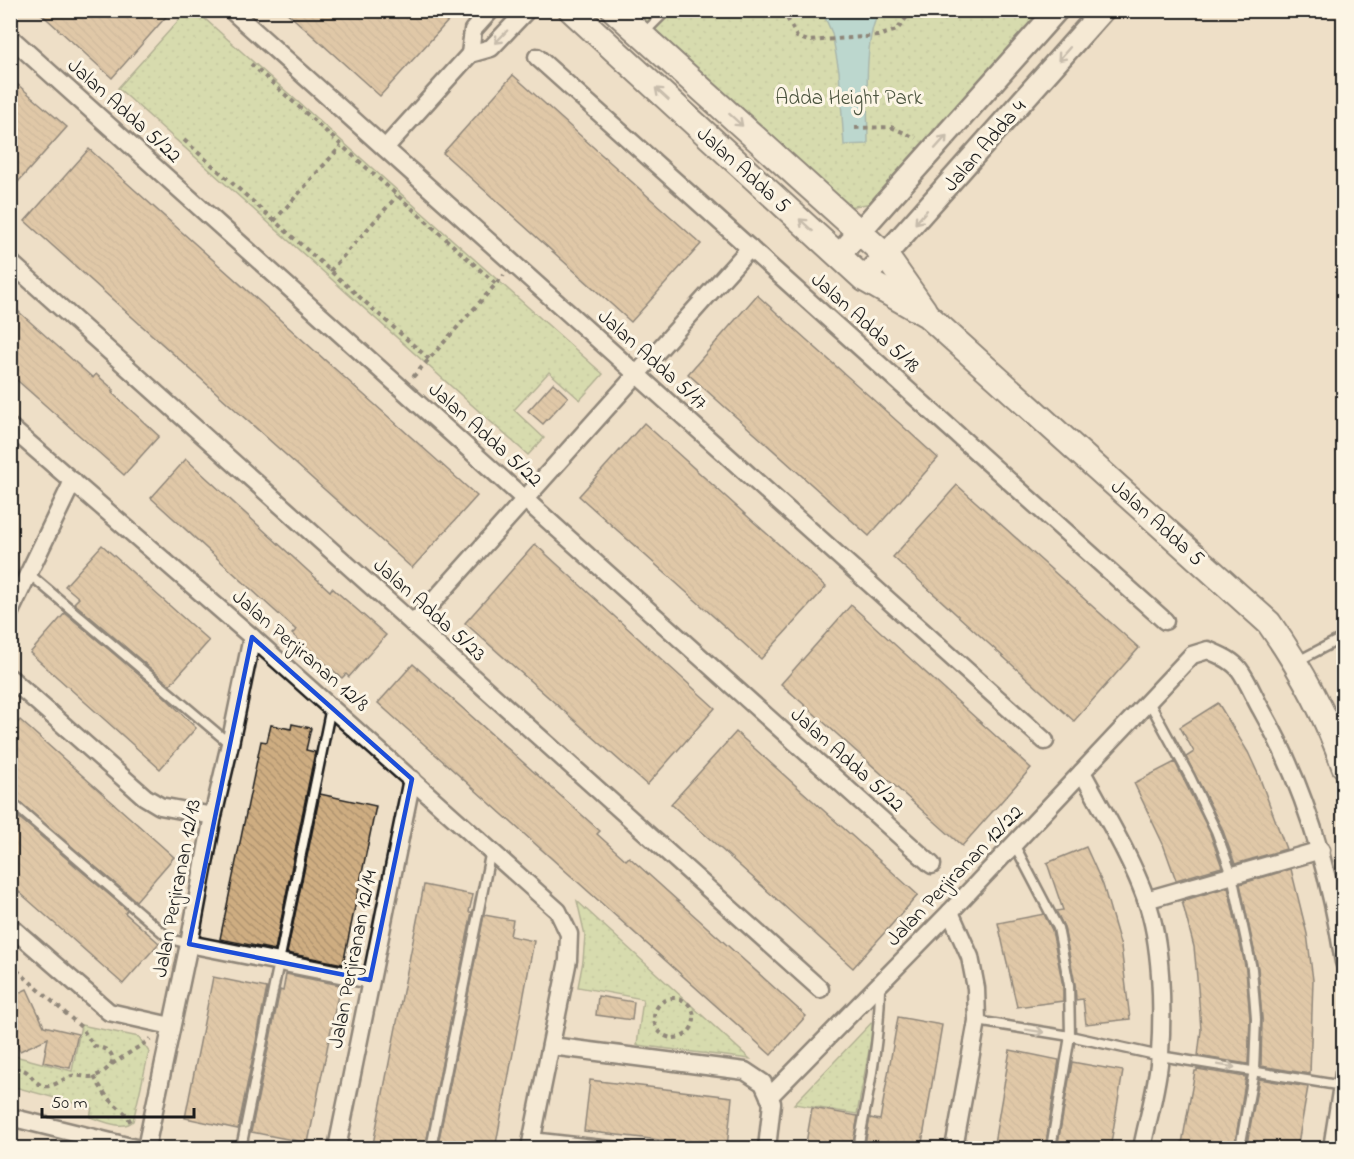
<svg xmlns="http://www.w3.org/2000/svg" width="1354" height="1159" font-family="'Indie Flower',sans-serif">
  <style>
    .grass { fill: url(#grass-dots); stroke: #6b7a56; stroke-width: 1.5 }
    .water { fill: #7eced8; stroke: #57878d; stroke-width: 1.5 }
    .building { fill: url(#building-back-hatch); stroke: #1c1c1c; stroke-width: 1.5 }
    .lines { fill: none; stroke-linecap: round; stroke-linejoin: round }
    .service-casing { stroke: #1c1c1c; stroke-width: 13 }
    .minor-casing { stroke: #1c1c1c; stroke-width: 21 }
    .tertiary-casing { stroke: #1c1c1c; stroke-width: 26 }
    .secondary-casing { stroke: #1c1c1c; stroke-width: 28 }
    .path { stroke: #1c1c1c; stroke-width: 4; stroke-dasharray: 4.5 4.5; stroke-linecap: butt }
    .service { stroke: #fcf5e5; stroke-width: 8 }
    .minor { stroke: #fcf5e5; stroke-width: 16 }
    .tertiary { stroke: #fcf5e5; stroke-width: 21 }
    .secondary { stroke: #fcf5e5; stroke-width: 24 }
    .oneway { stroke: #97938b }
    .marked { fill: none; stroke: #1d4ed8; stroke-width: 4.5; stroke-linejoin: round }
    .labels { text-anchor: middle; stroke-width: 6; stroke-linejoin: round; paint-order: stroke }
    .park-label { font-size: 21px; fill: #4b543f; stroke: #fcf5e5 }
    .street-label { font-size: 21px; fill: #1c1c1c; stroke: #fcf5e5 }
  </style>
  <defs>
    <pattern id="grass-dots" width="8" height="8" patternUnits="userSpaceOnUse" patternTransform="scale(1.5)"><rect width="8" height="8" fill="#bad890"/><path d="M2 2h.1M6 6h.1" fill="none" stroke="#9fb97c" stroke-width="1.8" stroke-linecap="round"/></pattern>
    <pattern id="building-back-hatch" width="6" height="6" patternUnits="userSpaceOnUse" patternTransform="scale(1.5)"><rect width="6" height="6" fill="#cead81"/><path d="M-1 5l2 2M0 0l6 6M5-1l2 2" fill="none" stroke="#b0946f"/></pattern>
  </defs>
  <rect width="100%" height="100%" fill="#eedfc7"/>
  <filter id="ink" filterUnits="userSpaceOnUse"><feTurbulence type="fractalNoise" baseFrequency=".0167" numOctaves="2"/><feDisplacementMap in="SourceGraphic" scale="12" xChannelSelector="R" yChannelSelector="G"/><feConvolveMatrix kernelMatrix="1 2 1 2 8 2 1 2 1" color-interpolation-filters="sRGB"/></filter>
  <g filter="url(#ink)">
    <g class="grass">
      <path d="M188,10L196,11L603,374L580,400L549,372L514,410L544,438L528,455L118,88Z"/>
      <path d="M627,11H1041L873,203L842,208Z"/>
      <path d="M577,901L750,1059L637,1045L643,999L578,987L583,961L585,935Z"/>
      <path d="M875,1019L857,1114L794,1104Z"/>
      <path d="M81,1025L139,1037L149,1052L133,1121C123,1131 103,1121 90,1117L92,1108L11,1086V1055L72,1071Z"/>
    </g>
    <path class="water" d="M822,11H881C862,31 868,115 868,144L844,145L839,71L832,33Z"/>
    <g class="building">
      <path d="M37,10H172L112,78Z"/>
      <path d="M284,10H438L449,20L380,96Z"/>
      <path d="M513,75L701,244L631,322L443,153Z"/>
      <path d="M10,78L67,127L10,191Z"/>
      <path d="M89,149L477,496L412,568L25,221Z"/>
      <path d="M757,295L938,458L869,536L688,374Z"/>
      <path d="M10,304L93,378L96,374L114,390L112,393L159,436L124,475L10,374Z"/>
      <path d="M553,383L568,397L543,424L528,411Z"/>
      <path d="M644,423L826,587L761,659L579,496Z"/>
      <path d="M186,459L330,591L332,588L386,635L349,677L346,674L342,678L292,634L296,630L151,498Z"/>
      <path d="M957,485L1139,648L1074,721L893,557Z"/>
      <path d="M535,544L715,708L647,785L465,623Z"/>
      <path d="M102,545L209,641L170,685L74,603L79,598L65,586Z"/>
      <path d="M851,605L1031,768L962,846L781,684Z"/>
      <path d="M65,613L162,694L196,728L160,769L30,653Z"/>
      <path d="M413,664L600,831L597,834L626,860L629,857L806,1016L771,1055L378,703Z"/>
      <path d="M1218,703L1248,752L1259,776L1286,849L1235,864L1222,828L1186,757L1194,752L1180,727Z"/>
      <path d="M20,720L174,857L136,901L10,795V731Z"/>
      <path d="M292,724L311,728L306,750L315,752L275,950L220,939L261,741L267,742L271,725L291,729Z"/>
      <path d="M736,732L918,895L853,968L671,804Z"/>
      <path d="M1175,762L1210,833L1222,867L1176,880L1163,844L1134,783Z"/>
      <path d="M320,794L376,806L343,964L287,953Z"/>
      <path d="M10,810L127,910L125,913L159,943L123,984L10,884Z"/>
      <path d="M1086,847L1103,885L1121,947L1130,1019L1086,1024L1083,999L1076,1000L1075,984L1064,927L1056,911L1063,910L1047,863Z"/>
      <path d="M1291,869L1307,934L1313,980L1310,1074L1261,1066L1262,1019L1258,968L1240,884Z"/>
      <path d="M424,885L473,895L469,912H472L425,1149H372Z"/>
      <path d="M1228,887L1246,970L1250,1019L1248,1064L1198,1056L1201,1030L1198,988L1194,947L1182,901Z"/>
      <path d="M1044,914L1052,930L1063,986V1001L1017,1007L998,923Z"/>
      <path d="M484,915L513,920L510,936L534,941L495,1149H437Z"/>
      <path d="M286,974L340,985L308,1143L251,1132L280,990L283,991Z"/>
      <path d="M213,977L267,988L238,1129L185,1118Z"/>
      <path d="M27,989L44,1026L78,1034L70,1068L43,1062L48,1038L20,1051L17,1044L10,1047V997Z"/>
      <path d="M598,996L634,1002L632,1020L596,1015Z"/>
      <path d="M898,1017L942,1025L921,1149H864L870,1118L880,1120Z"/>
      <path d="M1010,1050L1059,1060L1045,1149H993Z"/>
      <path d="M1072,1062L1123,1071L1110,1149H1057Z"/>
      <path d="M1197,1069L1246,1077L1234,1149H1181L1195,1071H1197Z"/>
      <path d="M1259,1079L1308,1087L1297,1149H1246Z"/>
      <path d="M590,1080L732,1097L727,1148L584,1131Z"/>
      <path d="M812,1108L858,1116L852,1149H805Z"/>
    </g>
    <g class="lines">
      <defs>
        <g id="service">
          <path d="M644,33L667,10"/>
          <path d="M28,573L230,744"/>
          <path d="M1296,662L1338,640L1344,641"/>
          <path d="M1149,702L1190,777L1216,831L1232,875L1252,969L1256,1019L1254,1070L1240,1148"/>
          <path d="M10,801L170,939L189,944"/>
          <path d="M1014,844L1058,928L1069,985L1070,1036L1051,1148"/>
          <path d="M977,1021L1070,1036L1160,1056L1343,1086"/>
          <path d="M532,1137L628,1148"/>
          <path d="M241,1148L331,707"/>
          <path d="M431,1148L491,850"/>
          <path d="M858,1148C868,1095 880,1041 880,986"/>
        </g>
        <g id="minor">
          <path d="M231,10L1045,741"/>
          <path d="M10,37L932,865"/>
          <path d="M470,54L491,48L527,10"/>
          <path d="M470,54L473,30L491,10"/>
          <path d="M537,57L1165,621"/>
          <path d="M385,148L470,54"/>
          <path d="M10,262L820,989"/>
          <path d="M10,427L252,637L558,911L569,934L568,960L530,1148"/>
          <path d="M10,612L73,481"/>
          <path d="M413,624L750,248"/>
          <path d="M10,678L145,797L160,806L213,816"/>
          <path d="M1082,772C1104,813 1130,855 1146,899C1162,943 1163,1008 1160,1054C1158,1085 1148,1118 1142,1148"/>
          <path d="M1146,900L1321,850"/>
          <path d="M950,912L970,957L976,988L977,1021L954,1148"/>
          <path d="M10,926L109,1012L171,1026"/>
          <path d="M189,944L370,980"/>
          <path d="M551,1046L745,1071L763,1083L772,1103L767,1148"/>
          <path d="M769,1097L950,912L1192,655L1208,650C1219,655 1231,659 1239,669C1248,681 1254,697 1261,709C1306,788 1330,874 1344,962"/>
          <path d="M10,1117L135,1148"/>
          <path d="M146,1148L189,944L213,816L230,744L252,637"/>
          <path d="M337,1148L412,779"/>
          <path d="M1332,1148L1344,1073"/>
        </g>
        <g id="tertiary">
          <path d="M839,255L1057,10"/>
          <path d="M864,279L1103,10"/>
        </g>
        <g id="secondary">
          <path d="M571,10L864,279L927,315L1269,623C1300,667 1326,714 1344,766"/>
          <path d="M614,10L886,256L924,310"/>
        </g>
      </defs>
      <use href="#service" class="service-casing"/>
      <use href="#minor" class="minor-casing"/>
      <use href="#tertiary" class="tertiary-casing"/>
      <use href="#secondary" class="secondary-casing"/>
      <g class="path">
        <path d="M783,10L797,37L808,41L878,36L897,30L912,10"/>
        <path d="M251,64L496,284"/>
        <path d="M855,128L891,127L916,138"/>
        <path d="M184,140L429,359"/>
        <path d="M274,221L341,146"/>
        <path d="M330,271L397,196"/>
        <path d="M413,377L504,275"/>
        <path d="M10,964L81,1027L94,1046C121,1050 116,1068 95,1076C88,1079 79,1074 72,1076C62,1078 52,1090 41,1085C28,1079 31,1065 10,1070"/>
        <circle cx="674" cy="1018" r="20"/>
        <path d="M112,1064L151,1039"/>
        <path d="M94,1077L107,1097L127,1115L132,1125"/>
      </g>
      <use href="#service" class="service"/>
      <use href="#minor" class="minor"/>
      <use href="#tertiary" class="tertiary"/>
      <use href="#secondary" class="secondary"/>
    </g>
    <defs><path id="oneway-shaft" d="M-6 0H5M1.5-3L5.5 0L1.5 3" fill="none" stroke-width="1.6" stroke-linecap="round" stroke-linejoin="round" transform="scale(1.5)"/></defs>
    <g class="oneway">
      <use href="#oneway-shaft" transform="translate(501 37) rotate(134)"/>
      <use href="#oneway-shaft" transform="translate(1064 54) rotate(131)"/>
      <use href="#oneway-shaft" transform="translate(662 94) rotate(-138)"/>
      <use href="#oneway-shaft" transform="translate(736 120) rotate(42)"/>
      <use href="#oneway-shaft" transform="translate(941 142) rotate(-48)"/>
      <use href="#oneway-shaft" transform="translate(921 217) rotate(131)"/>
      <use href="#oneway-shaft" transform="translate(806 225) rotate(-138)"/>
      <use href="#oneway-shaft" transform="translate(1035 1031) rotate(9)"/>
      <use href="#oneway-shaft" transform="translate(1226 1066) rotate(9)"/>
    </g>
  </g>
  <path d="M0 0H1354V1159H0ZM252,637L412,779L370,980L189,944Z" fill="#eedfc7" fill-opacity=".55" fill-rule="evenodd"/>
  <path class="marked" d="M252,637L412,779L370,980L189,944Z"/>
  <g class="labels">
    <g class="park-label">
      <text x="849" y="104">Adda Height Park</text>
    </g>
    <g class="street-label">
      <text transform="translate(125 110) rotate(42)" y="7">Jalan Adda 5/22</text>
      <text transform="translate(984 145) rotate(-49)" y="7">Jalan Adda 4</text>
      <text transform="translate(744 169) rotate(42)" y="7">Jalan Adda 5</text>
      <text transform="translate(866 322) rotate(42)" y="7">Jalan Adda 5/18</text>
      <text transform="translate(653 359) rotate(42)" y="7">Jalan Adda 5/17</text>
      <text transform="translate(486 434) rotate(42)" y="7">Jalan Adda 5/22</text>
      <text transform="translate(1158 522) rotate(42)" y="7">Jalan Adda 5</text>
      <text transform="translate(430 609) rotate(42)" y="7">Jalan Adda 5/23</text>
      <text transform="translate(301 650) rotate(41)" y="7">Jalan Perjiranan 12/8</text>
      <text transform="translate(848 759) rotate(42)" y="7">Jalan Adda 5/22</text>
      <text transform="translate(954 875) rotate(-46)" y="7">Jalan Perjiranan 12/22</text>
      <text transform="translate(176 888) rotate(-79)" y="7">Jalan Perjiranan 12/13</text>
      <text transform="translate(352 959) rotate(-79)" y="7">Jalan Perjiranan 12/14</text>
    </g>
  </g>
  <rect width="1354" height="1159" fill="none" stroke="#fcf5e5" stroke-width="36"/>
  <rect x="18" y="18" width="1318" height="1123" fill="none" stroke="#1c1c1c" stroke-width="2" filter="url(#ink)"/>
  <path d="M42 1108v9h152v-9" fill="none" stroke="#1c1c1c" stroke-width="3"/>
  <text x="51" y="1108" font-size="18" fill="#1c1c1c" stroke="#fcf5e5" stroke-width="4.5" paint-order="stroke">50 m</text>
</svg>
